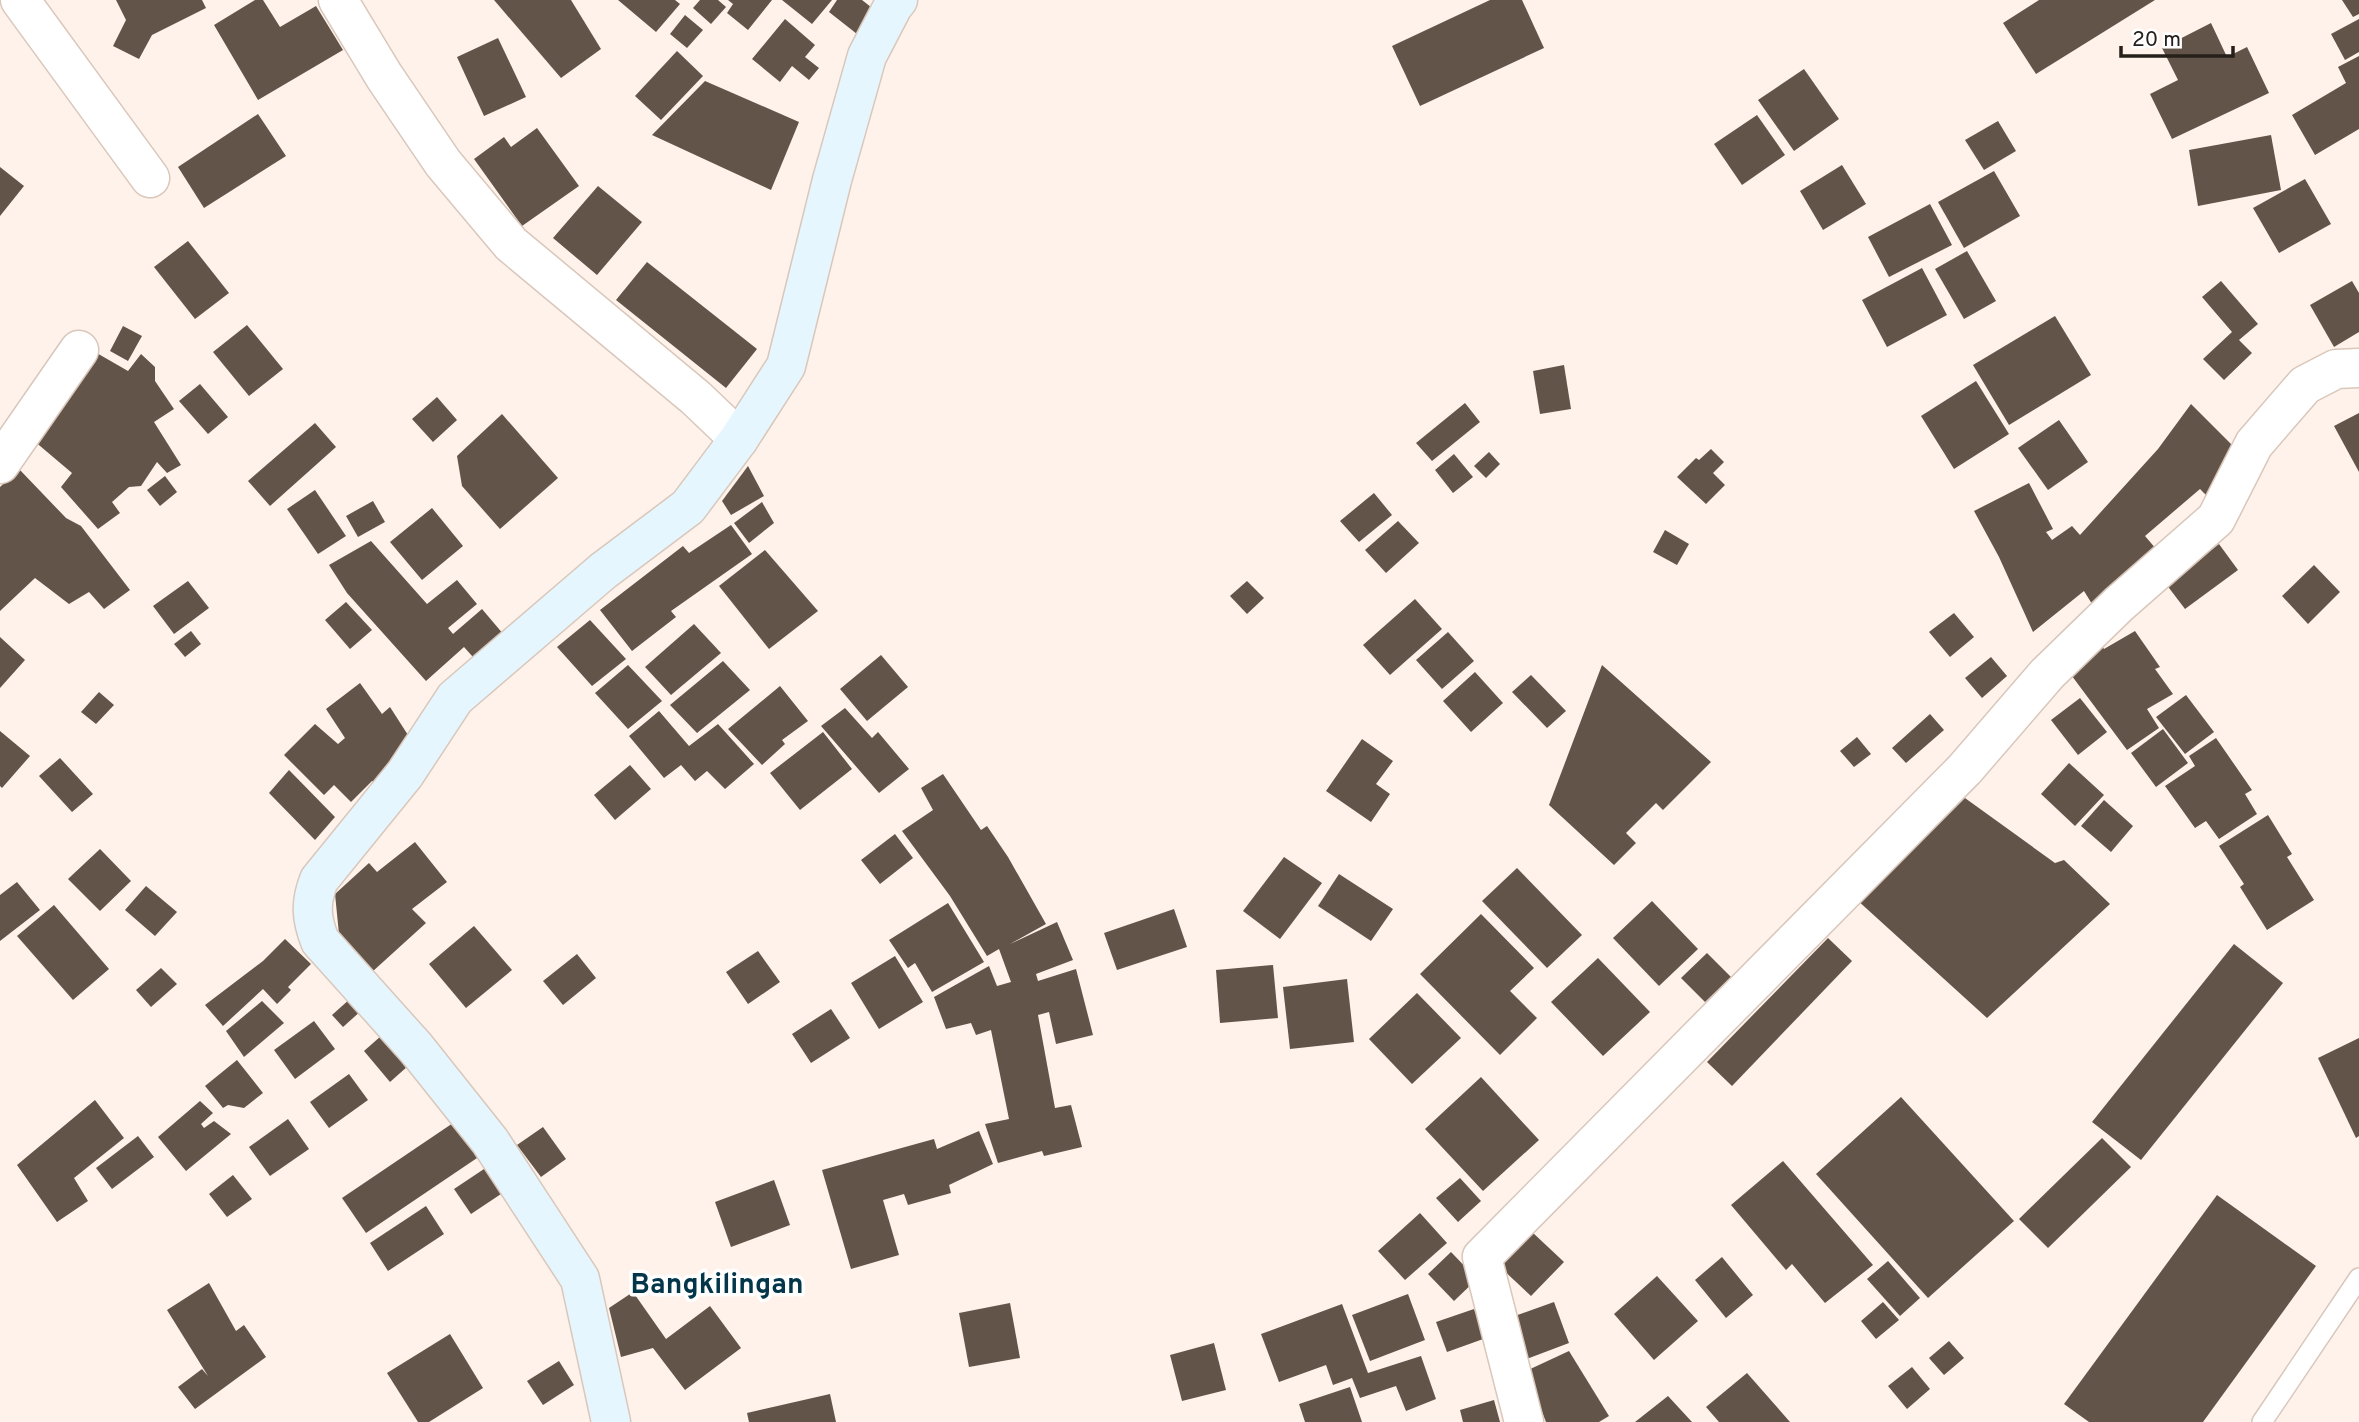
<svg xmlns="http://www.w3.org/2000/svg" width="2359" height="1422" font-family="Overpass,sans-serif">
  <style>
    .building { fill: #635449 }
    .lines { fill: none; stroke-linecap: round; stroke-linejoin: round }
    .lane-casing { stroke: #d9c7bb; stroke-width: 22 }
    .street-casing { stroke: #d9c7bb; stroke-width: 41 }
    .secondary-casing { stroke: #d9c7bb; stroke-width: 41 }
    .lane { stroke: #fff; stroke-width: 19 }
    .street { stroke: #fff; stroke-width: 38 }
    .secondary { stroke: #e5f6fe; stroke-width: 38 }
    .labels { text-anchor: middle; stroke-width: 7; stroke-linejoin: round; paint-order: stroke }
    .quarter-label { font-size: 28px; font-weight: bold; fill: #033649; stroke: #fff }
  </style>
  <rect width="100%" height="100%" fill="#fef2ea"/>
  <g class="building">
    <path d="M116,0H202L206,8L152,35L139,59L113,46L126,20Z"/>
    <path d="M255,0H263L280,27L316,6L343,50L258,100L214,25Z"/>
    <path d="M494,0H571L601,49L561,78Z"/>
    <path d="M618,0H675L680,4L656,32Z"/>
    <path d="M700,0H718L726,7L711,24L693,8Z"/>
    <path d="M728,0H772L748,30L727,13L733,4Z"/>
    <path d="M782,0H832L812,24Z"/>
    <path d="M837,0H862L876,11L857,34L829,12Z"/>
    <path d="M1490,0H1522L1544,48L1420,106L1392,46Z"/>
    <path d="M2039,0H2155L2036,74L2003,23Z"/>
    <path d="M2342,0H2359V14L2353,17Z"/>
    <path d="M685,15L703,30L687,48L670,34Z"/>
    <path d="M785,19L815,45L805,57L819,68L809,80L792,66L780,82L752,59Z"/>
    <path d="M2359,19V52L2345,60L2331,34Z"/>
    <path d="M2211,23L2227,57L2247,47L2269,93L2172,139L2150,94L2178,80L2162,48Z"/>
    <path d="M498,38L526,97L484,116L457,57Z"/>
    <path d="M677,51L703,76L661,120L635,96Z"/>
    <path d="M2359,56V129L2315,155L2292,115L2346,83L2338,67Z"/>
    <path d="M1804,69L1839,119L1794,151L1758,100Z"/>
    <path d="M705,81L799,122L771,190L652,135Z"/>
    <path d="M258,114L286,156L204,208L178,167Z"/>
    <path d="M1757,115L1785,155L1742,185L1714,144Z"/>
    <path d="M1998,121L2016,151L1984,170L1965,140Z"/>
    <path d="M537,128L579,186L522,226L474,159L504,137L511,147Z"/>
    <path d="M2271,135L2281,190L2198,206L2189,150Z"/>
    <path d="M1842,165L1866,204L1823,230L1800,191Z"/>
    <path d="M0,167L24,186L0,216Z"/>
    <path d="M1994,171L2020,216L1964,248L1938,202Z"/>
    <path d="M2305,179L2331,224L2279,253L2253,208Z"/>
    <path d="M598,186L642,222L597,275L553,238Z"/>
    <path d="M1930,204L1952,245L1889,277L1868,237Z"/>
    <path d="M188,241L229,293L195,319L154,267Z"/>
    <path d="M1967,251L1996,301L1964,319L1935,269Z"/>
    <path d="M647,262L757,349L726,388L616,300Z"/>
    <path d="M1922,268L1947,315L1887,347L1862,300Z"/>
    <path d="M2221,281L2258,324L2239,340L2252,353L2224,380L2203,359L2232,332L2202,297Z"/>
    <path d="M2352,281L2359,293V332L2334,347L2310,305Z"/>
    <path d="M2055,316L2091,375L2009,425L1973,365Z"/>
    <path d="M247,325L283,369L249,396L213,352Z"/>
    <path d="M123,326L142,336L128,361L110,351Z"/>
    <path d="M95,352L128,371L141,354L155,367V381L174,409L154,422L181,465L167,473L157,462L141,486L129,487L112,502L120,513L98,529L61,487L72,473L33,440Z"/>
    <path d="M1564,365L1571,409L1540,414L1533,371Z"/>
    <path d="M1976,381L2009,434L1954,469L1921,416Z"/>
    <path d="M200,384L228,417L208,434L179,401Z"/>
    <path d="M437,397L457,420L433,442L412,419Z"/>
    <path d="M1465,403L1480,422L1432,461L1416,443Z"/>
    <path d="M2191,404L2235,448L2210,499L2200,489L2145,536L2157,550L2092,604L2084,591L2033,632L1999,557L1974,511L2029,483L2053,529L2046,532L2052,540L2072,526L2080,535L2158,449Z"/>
    <path d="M2359,413V472L2334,426Z"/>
    <path d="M502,414L558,478L500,529L462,486L457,456Z"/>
    <path d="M2059,420L2088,462L2048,490L2018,448Z"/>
    <path d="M315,423L336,447L270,506L248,481Z"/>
    <path d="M1711,449L1724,462L1713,473L1725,485L1706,504L1677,477L1696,458L1699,460Z"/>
    <path d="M1489,452L1500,464L1486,478L1474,466Z"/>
    <path d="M1454,454L1473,477L1453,493L1435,470Z"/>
    <path d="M748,466L764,496L731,515L722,501Z"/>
    <path d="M19,469L66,518L81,526L130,590L104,609L89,592L69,604L35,578L0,611V487Z"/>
    <path d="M165,476L177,492L160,506L147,490Z"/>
    <path d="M315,490L346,536L318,554L287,509Z"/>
    <path d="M1374,493L1392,515L1359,542L1340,521Z"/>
    <path d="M373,501L385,522L358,537L346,516Z"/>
    <path d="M762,502L774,523L749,543L734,523Z"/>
    <path d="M432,508L463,546L422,580L390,542Z"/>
    <path d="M1398,521L1419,543L1386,573L1365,550Z"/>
    <path d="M731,525L752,554L671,611L676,617L632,651L600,610L683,546L689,553Z"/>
    <path d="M1665,530L1689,544L1677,565L1653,552Z"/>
    <path d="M371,541L427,604L457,580L477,604L448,628L453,634L482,609L510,642L481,666L464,647L426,681L347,593L329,565Z"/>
    <path d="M2219,544L2238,570L2185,609L2166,584Z"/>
    <path d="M765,550L818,611L769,649L719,586Z"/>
    <path d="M2314,565L2340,592L2308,624L2282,596Z"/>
    <path d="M188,581L209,608L174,634L153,606Z"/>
    <path d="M1247,581L1264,598L1247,614L1230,596Z"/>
    <path d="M1415,599L1442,629L1390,675L1363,645Z"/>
    <path d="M346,602L372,630L350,649L325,620Z"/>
    <path d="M1954,613L1974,637L1950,657L1929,632Z"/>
    <path d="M590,620L626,659L592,686L557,647Z"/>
    <path d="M694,624L721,653L671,695L645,667Z"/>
    <path d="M191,631L201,644L185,657L174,644Z"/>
    <path d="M2135,631L2160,667L2155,669L2173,694L2147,709L2159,728L2127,750L2066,668L2101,644L2104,649Z"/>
    <path d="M1448,632L1474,661L1442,689L1416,660Z"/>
    <path d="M0,637L25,660L0,688Z"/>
    <path d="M881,655L908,687L867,721L840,689Z"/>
    <path d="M1991,657L2007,676L1982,698L1965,678Z"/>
    <path d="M723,661L750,690L697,733L670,705Z"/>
    <path d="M628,665L662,701L628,729L595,693Z"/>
    <path d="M1602,665L1711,762L1663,810L1656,803L1626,833L1636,843L1614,865L1549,805Z"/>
    <path d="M1475,672L1503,703L1471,732L1443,701Z"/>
    <path d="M1531,675L1566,711L1547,728L1512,692Z"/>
    <path d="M360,683L382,714L390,707L415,746L377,783L372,781L351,802L334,785L324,795L284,755L315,724L338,744L345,738L326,709Z"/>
    <path d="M780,686L808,721L782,740L785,744L762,765L728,729Z"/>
    <path d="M99,692L114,705L96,724L81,712Z"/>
    <path d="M2186,695L2214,732L2185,754L2156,717Z"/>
    <path d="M2080,698L2107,732L2078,755L2051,720Z"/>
    <path d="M845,708L872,738L878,732L909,769L879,793L821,726Z"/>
    <path d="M659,711L689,746L718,724L754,764L725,789L707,771L695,781L681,765L664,778L629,736Z"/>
    <path d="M1930,714L1944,730L1906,763L1892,748Z"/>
    <path d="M2163,729L2188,763L2156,787L2131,753Z"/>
    <path d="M0,731L30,756L2,788L0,786Z"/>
    <path d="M823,732L852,769L800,810L770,773Z"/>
    <path d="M1857,737L1871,754L1854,767L1840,751Z"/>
    <path d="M2216,738L2252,790L2245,794L2257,814L2219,839L2206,821L2195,828L2165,786L2195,766L2189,756Z"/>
    <path d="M1362,739L1393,761L1376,784L1390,794L1371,822L1326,791Z"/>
    <path d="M60,758L93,794L72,812L39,776Z"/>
    <path d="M2069,763L2104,795L2075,826L2041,794Z"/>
    <path d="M630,765L651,789L615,820L594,795Z"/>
    <path d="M289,770L335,817L315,840L269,793Z"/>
    <path d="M943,774L981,830L987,826L1008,857L1046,924L1010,944L1057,922L1073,960L1036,974L1038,981L1076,969L1093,1035L1056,1044L1049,1012L1038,1015L1055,1108L1071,1105L1082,1147L1044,1156L1042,1151L998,1163L985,1124L1009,1119L991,1030L976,1035L971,1023L946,1029L934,997L989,966L997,986L1011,982L999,949L987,956L950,896L902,831L933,810L921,788Z"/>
    <path d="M1958,793L2055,863L2064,860L2110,904L1987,1018L1856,899Z"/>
    <path d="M2104,800L2133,826L2111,852L2081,826Z"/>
    <path d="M2268,815L2292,854L2287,857L2314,900L2267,930L2240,887L2244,884L2219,846Z"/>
    <path d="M895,834L913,858L880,884L861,860Z"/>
    <path d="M415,842L447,882L412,909L426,923L372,972L339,934L335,894L369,863L377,872Z"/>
    <path d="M100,849L131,881L100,911L68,879Z"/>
    <path d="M1284,857L1322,883L1280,939L1243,911Z"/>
    <path d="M1517,868L1582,935L1547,968L1482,901Z"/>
    <path d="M1339,874L1393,909L1371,941L1318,906Z"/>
    <path d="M17,882L40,910L0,941V895Z"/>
    <path d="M146,886L177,912L155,936L125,910Z"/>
    <path d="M1652,901L1698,949L1659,986L1613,938Z"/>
    <path d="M948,903L984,962L932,992L915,963L908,968L889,940Z"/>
    <path d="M54,905L109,969L73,1000L17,936Z"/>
    <path d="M1174,909L1187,947L1117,970L1104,933Z"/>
    <path d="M1481,914L1534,968L1510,991L1537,1018L1500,1055L1420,974Z"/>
    <path d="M474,926L512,970L466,1008L429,964Z"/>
    <path d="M1828,938L1852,961L1732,1086L1707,1062Z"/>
    <path d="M285,939L311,964L288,987L291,990L277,1004L263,989L223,1026L205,1005L263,961Z"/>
    <path d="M2234,944L2283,983L2141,1160L2092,1122Z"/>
    <path d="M758,951L780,982L748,1004L726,972Z"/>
    <path d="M1707,953L1731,977L1705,1002L1681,978Z"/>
    <path d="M577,954L596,978L563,1005L543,981Z"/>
    <path d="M895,956L923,1002L879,1029L851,983Z"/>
    <path d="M1598,958L1650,1012L1603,1056L1551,1002Z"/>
    <path d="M1273,965L1278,1018L1220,1023L1216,970Z"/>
    <path d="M161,968L177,984L151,1007L136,990Z"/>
    <path d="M1347,979L1354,1042L1290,1049L1283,987Z"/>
    <path d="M1417,993L1461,1038L1412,1084L1369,1039Z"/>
    <path d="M351,998L362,1010L343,1027L332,1015Z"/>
    <path d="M262,1001L284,1023L244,1057L226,1031Z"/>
    <path d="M831,1009L850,1038L811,1063L792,1034Z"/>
    <path d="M314,1021L335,1049L295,1079L274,1050Z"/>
    <path d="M381,1036L408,1066L390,1082L364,1051Z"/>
    <path d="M2359,1038V1136L2356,1138L2318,1058Z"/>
    <path d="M237,1060L263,1093L244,1108L228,1105L223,1108L205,1086Z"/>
    <path d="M349,1074L368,1100L329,1128L310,1102Z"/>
    <path d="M1481,1077L1539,1140L1483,1191L1425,1129Z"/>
    <path d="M1901,1097L2014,1221L1928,1298L1816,1174Z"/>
    <path d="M95,1100L124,1138L74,1178L88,1201L57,1222L17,1165Z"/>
    <path d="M200,1101L213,1113L201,1124L204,1128L214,1121L231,1134L186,1171L158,1137Z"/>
    <path d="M288,1119L309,1149L270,1176L249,1147Z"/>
    <path d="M456,1121L480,1156L366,1233L342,1198Z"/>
    <path d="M543,1127L566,1159L541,1177L517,1145Z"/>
    <path d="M979,1131L993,1164L949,1185L951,1193L908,1205L904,1194L883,1200L899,1255L851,1269L822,1170L934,1139L937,1149Z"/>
    <path d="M138,1136L154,1157L112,1189L96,1168Z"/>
    <path d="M2102,1138L2131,1167L2048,1248L2019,1219Z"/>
    <path d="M1783,1161L1873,1265L1825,1303L1792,1264L1786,1270L1731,1205Z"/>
    <path d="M487,1167L504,1192L471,1214L454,1189Z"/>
    <path d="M233,1175L252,1199L227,1217L209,1194Z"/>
    <path d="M1460,1178L1481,1201L1458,1222L1436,1198Z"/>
    <path d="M774,1180L790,1225L731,1247L715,1202Z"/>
    <path d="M2217,1195L2316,1266L2203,1422H2089L2064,1404Z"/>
    <path d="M426,1206L444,1234L388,1271L370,1243Z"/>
    <path d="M1420,1213L1447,1243L1405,1280L1378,1251Z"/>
    <path d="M1531,1231L1564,1262L1531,1296L1499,1266Z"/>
    <path d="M1451,1252L1477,1279L1454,1301L1428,1274Z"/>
    <path d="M1722,1257L1753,1295L1726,1318L1695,1280Z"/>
    <path d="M1888,1261L1920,1298L1900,1316L1867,1279Z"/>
    <path d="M1657,1276L1698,1321L1654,1360L1614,1314Z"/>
    <path d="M209,1283L236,1331L244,1325L266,1357L195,1409L178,1387L202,1369L208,1376L167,1310Z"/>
    <path d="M633,1292L666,1339L710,1306L741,1348L685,1390L653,1348L621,1357L609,1308Z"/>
    <path d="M1408,1294L1425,1340L1370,1361L1352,1315Z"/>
    <path d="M1554,1302L1569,1343L1524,1360L1509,1318Z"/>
    <path d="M1883,1302L1899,1320L1876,1339L1861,1321Z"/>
    <path d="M1010,1303L1020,1358L969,1367L959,1313Z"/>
    <path d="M1342,1304L1368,1373L1421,1356L1436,1399L1406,1411L1396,1386L1360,1398L1352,1378L1333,1385L1326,1365L1279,1382L1261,1334Z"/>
    <path d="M1474,1309L1486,1338L1447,1352L1436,1322Z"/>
    <path d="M450,1334L483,1388L429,1422H418L387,1373Z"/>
    <path d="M1949,1341L1964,1358L1944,1375L1929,1358Z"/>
    <path d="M1214,1343L1226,1390L1182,1401L1170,1355Z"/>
    <path d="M1569,1351L1609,1416L1599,1422H1546L1526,1371Z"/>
    <path d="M559,1361L574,1385L543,1405L527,1381Z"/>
    <path d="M1912,1367L1930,1389L1907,1409L1888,1386Z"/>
    <path d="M1747,1373L1790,1422H1719L1706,1407Z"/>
    <path d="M1350,1387L1362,1422H1305L1299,1404Z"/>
    <path d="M830,1394L836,1422H749L747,1413Z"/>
    <path d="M1668,1396L1692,1422H1635Z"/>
    <path d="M1494,1400L1500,1422H1463L1460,1410Z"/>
  </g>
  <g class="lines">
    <defs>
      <path id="lane" d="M2262,1422L2359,1278"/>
      <g id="street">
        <path d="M20,0L150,178"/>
        <path d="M338,0L384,76L443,163L511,244L696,398L739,439"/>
        <path d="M0,464L79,350"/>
        <path d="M1524,1422L1482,1257L1965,769L2047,674L2119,604L2216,519L2254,444L2305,385L2336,369L2359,368"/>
      </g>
      <path id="secondary" d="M611,1422L580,1279L490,1141L416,1048L320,941C311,918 310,903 319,880L405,774L455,698L603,571L688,507L739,439L786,366L832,180L867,56L893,6L898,0"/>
    </defs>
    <use href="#lane" class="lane-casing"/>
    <use href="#street" class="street-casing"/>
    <use href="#secondary" class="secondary-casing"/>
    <use href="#lane" class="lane"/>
    <use href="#street" class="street"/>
    <use href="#secondary" class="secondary"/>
  </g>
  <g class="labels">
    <g class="quarter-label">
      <text x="717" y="1293">Bangkilingan</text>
    </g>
  </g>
  <path d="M2121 46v10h112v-10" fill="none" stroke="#26201b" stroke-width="3.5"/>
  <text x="2132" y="46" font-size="21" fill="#26201b" stroke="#ffffff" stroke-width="5" paint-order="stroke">20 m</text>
</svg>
